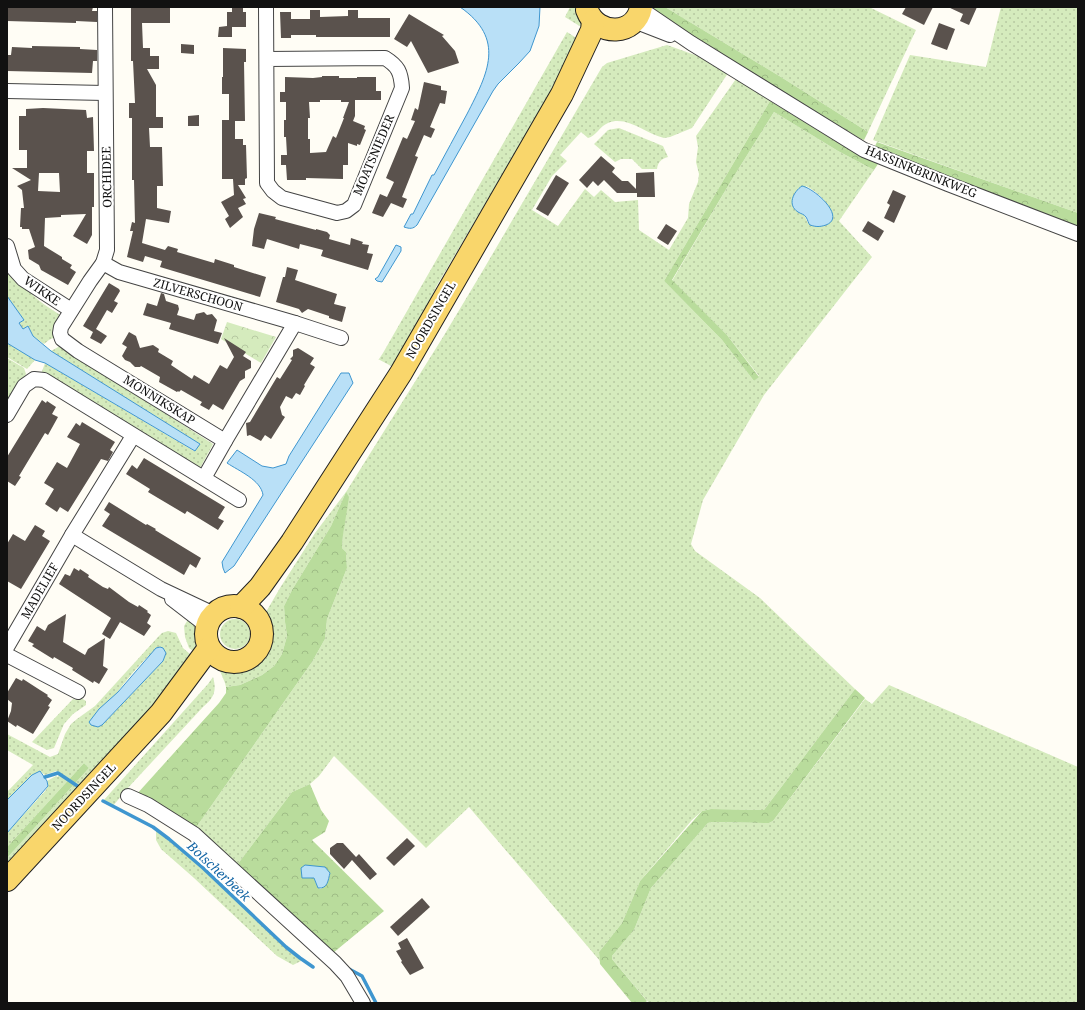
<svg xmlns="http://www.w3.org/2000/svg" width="1085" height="1010" font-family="'Noto Serif',serif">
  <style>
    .grass { fill: url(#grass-dots); fill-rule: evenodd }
    .forest { fill: url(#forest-crowns); fill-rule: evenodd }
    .park { fill: url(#park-crowns) }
    .water { fill: #b9e0f7; stroke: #3f96cf }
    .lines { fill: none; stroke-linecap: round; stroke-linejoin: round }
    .stream { stroke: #3f96cf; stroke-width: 3.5 }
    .building { fill: #5a524d; fill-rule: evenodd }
    .minor-casing { stroke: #444; stroke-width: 16 }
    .primary-casing { stroke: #222; stroke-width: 24 }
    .minor { stroke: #fff; stroke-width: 14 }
    .primary { stroke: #f9d66b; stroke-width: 22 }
    .labels { text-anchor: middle; stroke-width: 4; stroke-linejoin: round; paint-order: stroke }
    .street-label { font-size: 12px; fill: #111; stroke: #fff }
    .water-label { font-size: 13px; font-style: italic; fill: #1768a6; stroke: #fff }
  </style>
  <defs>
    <pattern id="grass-dots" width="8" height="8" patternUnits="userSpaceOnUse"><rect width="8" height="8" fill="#d5ebbd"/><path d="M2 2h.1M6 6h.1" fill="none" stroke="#b6c8a1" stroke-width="1.8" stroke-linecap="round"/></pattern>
    <pattern id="forest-crowns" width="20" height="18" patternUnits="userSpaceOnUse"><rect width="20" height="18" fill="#b9dc9c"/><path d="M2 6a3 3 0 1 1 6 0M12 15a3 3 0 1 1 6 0" fill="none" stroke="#9ebc85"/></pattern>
    <pattern id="park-crowns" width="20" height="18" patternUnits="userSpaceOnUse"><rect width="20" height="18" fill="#d5ebbd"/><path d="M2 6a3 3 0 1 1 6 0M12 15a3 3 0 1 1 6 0" fill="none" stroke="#b6c8a1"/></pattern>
  </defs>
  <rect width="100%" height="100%" fill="#fffdf5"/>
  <g class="grass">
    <path d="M570,7H582L586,30L565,17Z"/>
    <path d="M665,7H869L916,30L868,132L781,77Z"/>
    <path d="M1001,7H1078V213L873,140L910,55L986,67Z"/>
    <path d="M567,32L581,41L436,287L423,315L393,367L378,359H379L383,353Z"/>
    <path d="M667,45L720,64L730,70L692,128L670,137L664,138C646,134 627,115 608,123C600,126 596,136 588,138L581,132L560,155L567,161L552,176L532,210L558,226L585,189L594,197L601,190L615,202L638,200L639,230L669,250L688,218L689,204L698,182L699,174L696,162L698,147L696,136L738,76L771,96L770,101L664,281L722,340L754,381L759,376L727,335L672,281L731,181L774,112L838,151L874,170L839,221L872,257L764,395L703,500L691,544L695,551L760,598L855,689L764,810L711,809L702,811L692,820L640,881L622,923L599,952L600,961L469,807L426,848L334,756L319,776L310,784L292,792L237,865L195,829L312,662L325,639L327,619L347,568L346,552L342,548L346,492L331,526L292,590L284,606L285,622L287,636L282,654L274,666L262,675L240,685L226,687L225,683L220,671L229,670L243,666L261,655L265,645L266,612L280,588L315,533L346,492L443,337L482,272L602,67L607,63ZM806,186C818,192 828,202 832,215L808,223L804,215Z"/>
    <path d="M619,128L663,146L668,157C661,159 658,162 657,169H642L632,159H621L615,162L594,144L608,130Z"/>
    <path d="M7,253C11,261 14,269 18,276C28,295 47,307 64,317L55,337L49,340L44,344L33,336L28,326L23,329L19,323L24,320L7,296Z"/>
    <path d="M7,343L35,360L27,369L7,357Z"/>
    <path d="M60,346L213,444L199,470L40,377L45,363L194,451L200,444L51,351Z"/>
    <path d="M7,358L24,368L26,374L7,407Z"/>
    <path d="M189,618C198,629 203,641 198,655L189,648L185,637L184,626Z"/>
    <circle cx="235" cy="634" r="15"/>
    <path d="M168,631L176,633L183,648L197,660L7,873V858L89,768L84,763L7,847V833L46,790L48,786L47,781L56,776L58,777L59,774L56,771L45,775L41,772L32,775L7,800V792L33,765L7,750V734L50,757L58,754L65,734L71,724L77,719L95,706L158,637L162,633ZM160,647L165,656L163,661L102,725C107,714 111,703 117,693C122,685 152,649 160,647Z"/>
    <path d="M213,677C217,691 214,698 203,707L126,790L113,806L103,801L208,684Z"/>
    <path d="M889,685L1078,767V1003H649L612,959V956L634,930L651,888L708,823L712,822L769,823L773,821L865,699L872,704Z"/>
    <path d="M78,696L86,701V705L73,714L64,724L54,748L47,750L32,742L73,699L76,700Z"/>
    <path d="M156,829L203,868L286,947L303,960L293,965L277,956L194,878L161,849L156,840Z"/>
  </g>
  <g class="forest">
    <path d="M649,7H665L781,77L868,132L864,140L861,139L664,20Z"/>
    <path d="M770,101L842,145L878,164L874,170L838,151L774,112L731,181L672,280L727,335L759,377L754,381L722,340L664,281Z"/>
    <path d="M877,142L1078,213V230L876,150L875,146Z"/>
    <path d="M346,492L349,497L343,535L342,548L346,552L347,568L327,619L325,639L312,662L195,829L136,795L219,703L226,693V687L240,685L262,675L274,666L282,654L287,636L285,622L284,606L292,590L331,526Z"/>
    <path d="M855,689L865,698L773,821L769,823L712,822L708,823L651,888L634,930L612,956V959L647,1001L645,1003H632L600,964L599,952L622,923L640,881L702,811L711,809L764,810Z"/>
    <path d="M84,763L89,768L7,858V847Z"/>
    <path d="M310,784L321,810L329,821L325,832L312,840L384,911L333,953L237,865L292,792ZM330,873L328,880L321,889L318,888L314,878L302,876Z"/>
  </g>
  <path class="park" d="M227,322L276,337L261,363L221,339Z"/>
  <g class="water">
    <path d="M460,7H540L539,26L530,51L519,63L498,84L493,91L417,225C413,229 410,229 404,227L411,214H413L432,175H434C445,155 456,134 467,114C488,73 506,39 460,7Z"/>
    <path d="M802,186C814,188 847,217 826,225C820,227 816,227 810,225C808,223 808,220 806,217C804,214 801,214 798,212C787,205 793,192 802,186Z"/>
    <path d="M396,245L401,247V251L382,282L377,281L375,279L378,277Z"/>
    <path d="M7,296L24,320L19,323L23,329L28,326L33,336L51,351L200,444L195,451L45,363L35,360L7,343Z"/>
    <path d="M341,373H349L353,383L234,566L225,573L223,568L222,562L263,495C261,480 239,471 227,463L237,450L262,466L273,468L286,464L289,456Z"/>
    <path d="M160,647L163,648L166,653L163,661L102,725L98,727L91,725L89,722L99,709L118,692L156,648Z"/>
    <path d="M40,771L47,781L48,786L7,833V800L32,775Z"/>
    <path d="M305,865L325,867L330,873C328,880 328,889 318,888L314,878H302L301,868Z"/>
  </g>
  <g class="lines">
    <g class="stream">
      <path d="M45,777L58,773L82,789"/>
      <path d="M103,801L153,827L169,839L203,868L286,947L300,958L313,967"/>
      <path d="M349,969L362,976L376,1003"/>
    </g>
  </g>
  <g class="building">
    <path d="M7,7H93L92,11H97V22L76,21V23L7,21Z"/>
    <path d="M131,7H170V23H142L143,48H150V56H159V69H147L156,85V117H163V128H149L150,147H162L163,186H157V208L171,211L169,223L146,219L142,243L165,250L168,246L178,249L177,252L214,263L215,259L234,265V267L266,277L260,297L160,267L162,261L145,256L143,262L127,257L133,231H130L132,222L135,223L134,180H132V118H129V103H135L133,61H131Z"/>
    <path d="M232,7H243V12H246V27H232V37H218L219,27L227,26V12H232Z"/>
    <path d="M906,7H933L924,25L902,14Z"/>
    <path d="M948,7H977L969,25L960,21L963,14Z"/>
    <path d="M310,10H320V17L348,16V10H358V18H390V37H316V35H291V38H281L280,12H291V19H310Z"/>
    <path d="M409,14L444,35L442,36L455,51L459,63L428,73L411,41L407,47L394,39Z"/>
    <path d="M939,23L955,29L947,50L931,44Z"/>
    <path d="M181,44L194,45V54L181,53Z"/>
    <path d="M32,46L80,47V49L97,50V61H93L92,73L7,71V55H11L12,47L32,48Z"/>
    <path d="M223,48L246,49V62H244L245,121H235V139H243V145H246L247,178L245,179V185H238L246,198L243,199L246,204L238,208L243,217L230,228L225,219L229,216L221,202L234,195L233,179H222V120H229V94H222V77H223Z"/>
    <path d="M322,76H339V78H357V77H376V91H381V100H355V116L353,121L365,126L364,129L366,130L360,145L357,144V146L348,143V165H343V179L306,178V180H287L286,165H281V155H287L286,137H284V120H286V102H280V92H285V77L313,78L322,77ZM320,100H341V102H349L343,118H344L336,138L333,136L326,152L310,153V139H308V118H310L309,102H320Z"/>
    <path d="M424,82L441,86V90L447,91L445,104L440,103L430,127L435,129L431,138L424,135L415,156L418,157L402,197L407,199L403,208L391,203L383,217L372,213L380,194L387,197L394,182L386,178L403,137L407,139L415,121L411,120L415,108L418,110Z"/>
    <path d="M43,108L86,110L87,118L93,117L94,151H87V173H94V207H92V235L87,244L73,236L86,214L61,215V217L45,218L44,246L62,257V259L72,265L70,268L76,272L68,285L41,270L39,265L29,259L28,250L35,247L29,229H22V227H20L21,208H24L22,190L17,186L31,180L12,168H27V150H19V116H26V109ZM39,173H59L60,192L38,191Z"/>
    <path d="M199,115V126H188V116Z"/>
    <path d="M601,156L615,168L612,172L622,181H628L636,189V173L654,172L655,197H637V193H617L604,180L598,186L593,181L587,188L579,180Z"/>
    <path d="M556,175L569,183L548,216L536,209Z"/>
    <path d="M893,190L906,196L894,223L884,218L890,205L887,203Z"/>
    <path d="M259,213L276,217L275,219L316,230V229L327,232L330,235L329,239L350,245L351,238L363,242L362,244L369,245L367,253L373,254L368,270L321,256L323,250L300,244L299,249L267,239L264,249L252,246L254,229Z"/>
    <path d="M868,221L884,231L878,241L862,231Z"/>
    <path d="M666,224L677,231L668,245L657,238Z"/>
    <path d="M287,267L298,270L295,280L337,294L334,304L346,307L342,322L329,318V316L308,309L302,313L299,309L276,302L283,277H285Z"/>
    <path d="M109,283L119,289L120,291L114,301L118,303L112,313L107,310L96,329L107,336L101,344L90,338L93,332L83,326Z"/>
    <path d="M161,293L164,294L166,301L178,305L179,309L177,315L194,320L196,314L204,312L207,315L212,314L217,320L214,331L222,333L218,344L169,329L171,323L143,315L147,303L157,306Z"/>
    <path d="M129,332L136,336L140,348L153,345L159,349L158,352L173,361L171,365L192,379L194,375L209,384L220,365L227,369L234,357L224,338L246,352L243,356L251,361V368L245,371V378L240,381L223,410L213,404L209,410L200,405L202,402L181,390L179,392L178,391L177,392L159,382L160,377L141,366L140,367H135L130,362L125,360L122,356L127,347L122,344Z"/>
    <path d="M298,348L314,358L310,364L315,367L304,385L305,386L300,395L296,393L292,399L286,396L280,407L282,415L285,417L271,439L265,435L261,441L250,435L247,436L246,423L250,422L277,377L280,379L292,360L290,359L293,356V350Z"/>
    <path d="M42,400L46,403L47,401L56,407L52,414L58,417L48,435L45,433L19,476L21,477L15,486L7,481V457Z"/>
    <path d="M82,422L115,442L110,450L113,452L108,461L101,459L68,512L60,507L57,512L45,504L54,489L44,483L57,462L67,468L80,444L67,437L76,423L80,426Z"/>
    <path d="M144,458L225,507L218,518L224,521L218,530L187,511L185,514L158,498L148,492L150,489L126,474L132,465L137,469Z"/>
    <path d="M109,502L146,525L147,524L156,529L155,530L201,558L196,568L190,564L184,575L102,526L110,514L104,510Z"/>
    <path d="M35,525L45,531L42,536L50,541L21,589L7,581V544L13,534L25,541Z"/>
    <path d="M74,568L79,571L80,569L89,575L88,577L103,587L108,589L109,587L129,602L138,607L139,605L148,611L147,612L151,615L147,623L151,626L144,636L120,622L110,639L102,634L111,618L59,584L65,574L70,576Z"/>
    <path d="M66,614L63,642L85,655L88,649L105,638L103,666L108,669L99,684L94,681L93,683L72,670L73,668L54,657L53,659L32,646L34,644L28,641L37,626L45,631L48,625Z"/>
    <path d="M16,678L22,681L23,679L40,690L48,695L47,696L52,700L48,706L50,707L33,734L17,725L16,727L7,721L11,711L12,703L7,699V693Z"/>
    <path d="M407,838L415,846L394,866L386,858Z"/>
    <path d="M337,843H343L356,857L359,854L377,874L370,880L352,860L344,869L330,854V848Z"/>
    <path d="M422,898L430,907L398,936L390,927Z"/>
    <path d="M407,938L424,968L410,975L401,962L402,961L396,951L401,949L398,943Z"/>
  </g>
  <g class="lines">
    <defs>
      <g id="minor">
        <path d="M105,7L107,250L103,263L90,281L61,327L60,333L62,339L78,351L225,441L204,478"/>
        <path d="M266,7L267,183L273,191L282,198L337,213L346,211L354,205L402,88C401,72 398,66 385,58L267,59"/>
        <path d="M641,9L691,43L864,150L948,184L1078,234"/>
        <path d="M634,21L670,35"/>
        <path d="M7,91L105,93"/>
        <path d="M7,246L14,269L23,279L71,310"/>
        <path d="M103,263L119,272L295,323L341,338"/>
        <path d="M7,415L24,386L34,379L44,380L239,500"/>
        <path d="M225,441L295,323"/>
        <path d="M72,535L161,589L214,614"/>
        <path d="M172,599L207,626"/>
        <path d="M7,647L72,535L133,436"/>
        <path d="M7,655L78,692"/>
        <path d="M128,796L148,805L194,834L335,963L347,976L363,1003"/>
      </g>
      <g id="primary">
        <path d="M587,10C597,37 636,36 641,7"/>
        <circle cx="234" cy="634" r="28"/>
        <path d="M241,607L260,587L292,542L401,373L562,94L592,30L593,21"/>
        <path d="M7,880L161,713L209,648"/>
      </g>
    </defs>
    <use href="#minor" class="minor-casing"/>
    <use href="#primary" class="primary-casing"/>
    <use href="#minor" class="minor"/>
    <use href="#primary" class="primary"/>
  </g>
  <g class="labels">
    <g class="street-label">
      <text transform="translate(374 155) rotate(-67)" y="4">MOATSNIEDER</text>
      <text transform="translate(921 172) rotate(22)" y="4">HASSINKBRINKWEG</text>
      <text transform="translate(107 177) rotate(-91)" y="4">ORCHIDEE</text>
      <text transform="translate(42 291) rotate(35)" y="4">WIKKE</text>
      <text transform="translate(198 295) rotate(16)" y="4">ZILVERSCHOON</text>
      <text transform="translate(431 320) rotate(-60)" y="4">NOORDSINGEL</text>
      <text transform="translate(159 400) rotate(32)" y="4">MONNIKSKAP</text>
      <text transform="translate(40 591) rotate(-60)" y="4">MADELIEF</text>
      <text transform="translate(84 797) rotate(-47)" y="4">NOORDSINGEL</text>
    </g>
    <g class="water-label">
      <text transform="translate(219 871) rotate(43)" y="5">Bolscherbeek</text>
    </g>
  </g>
  <rect width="1085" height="1010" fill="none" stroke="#111111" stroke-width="16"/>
</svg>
